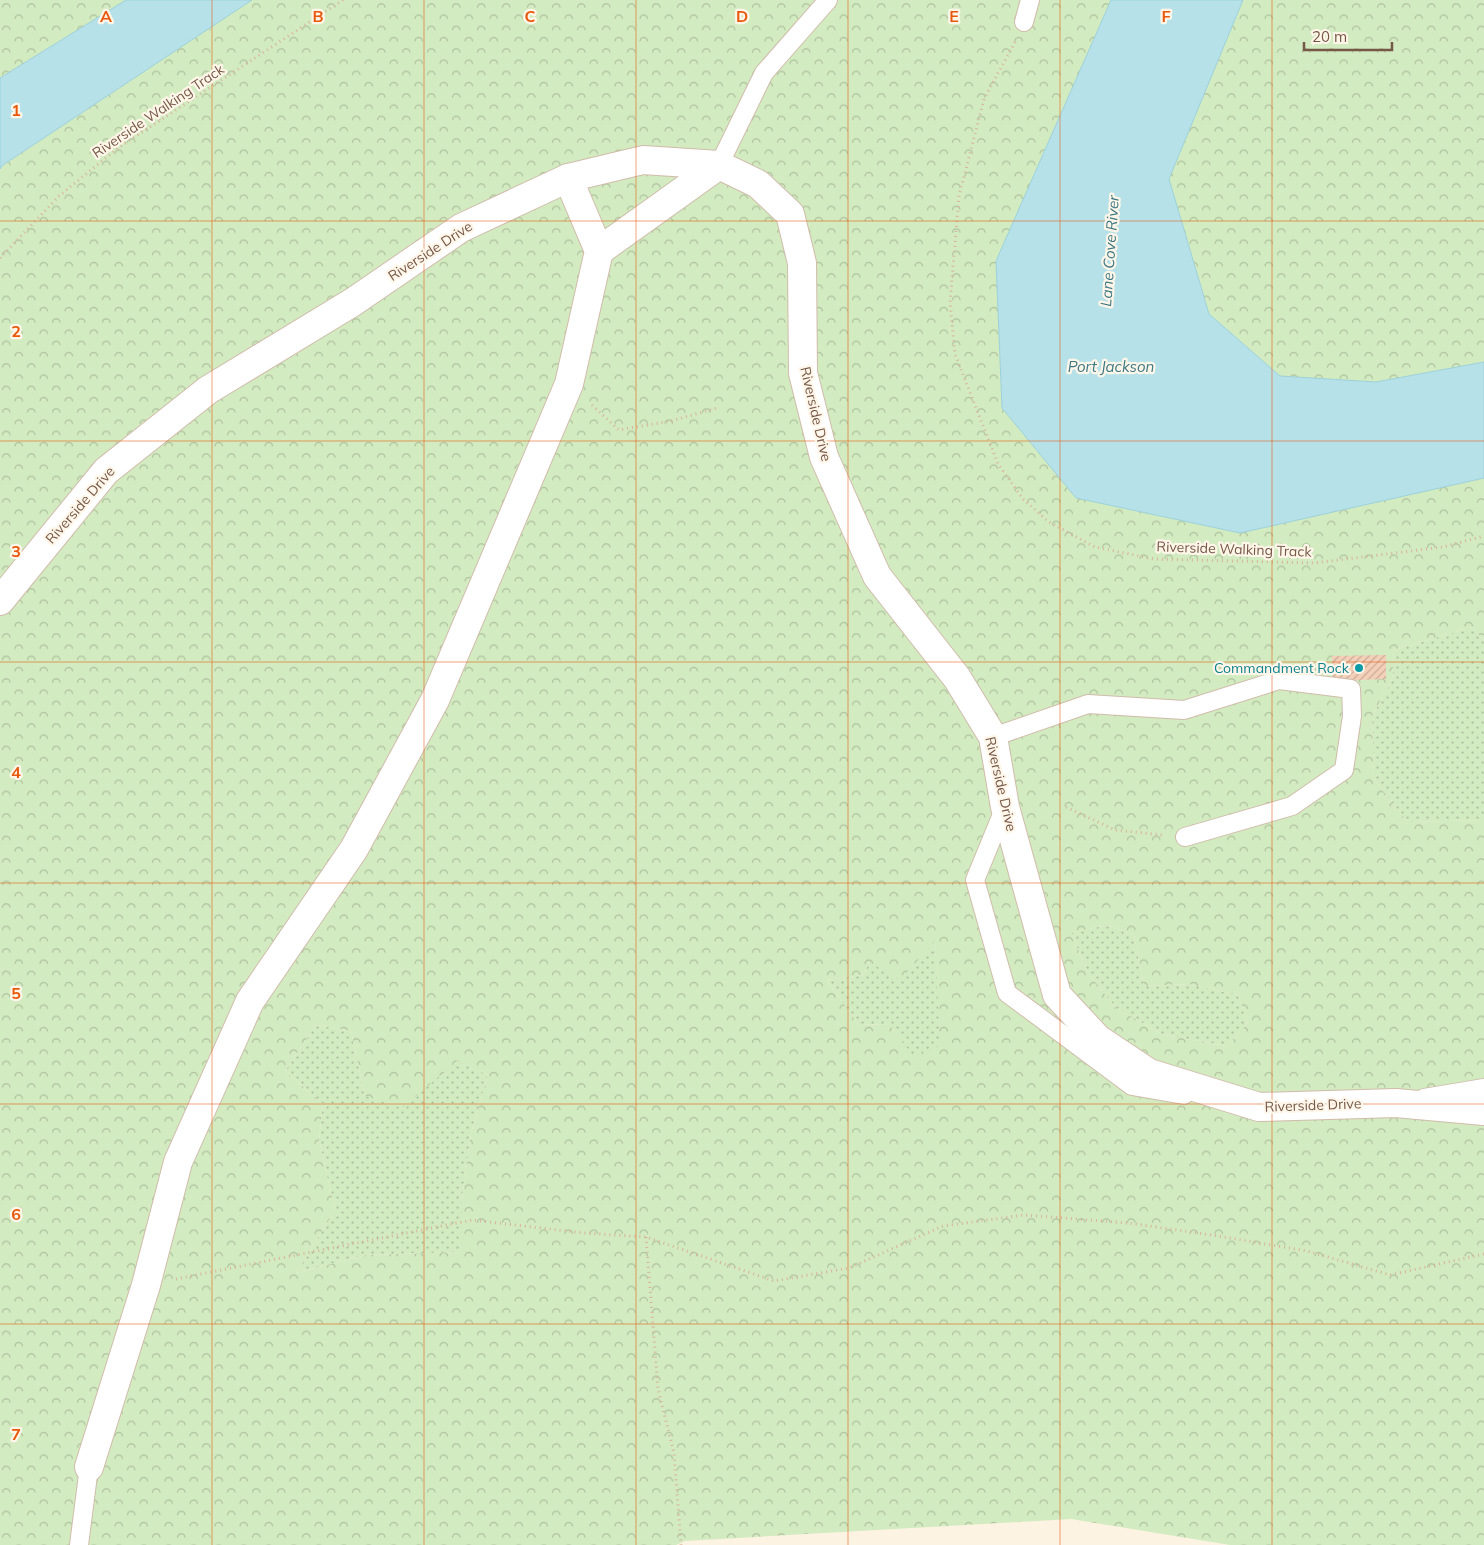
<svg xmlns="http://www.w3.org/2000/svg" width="1484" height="1545" font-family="Mulish,sans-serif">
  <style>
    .grass { fill: url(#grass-dots) }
    .forest { fill: url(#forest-crowns); fill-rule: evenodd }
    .water { fill: #b6e1e8; stroke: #9cd1da }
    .building { fill: url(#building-hatch) }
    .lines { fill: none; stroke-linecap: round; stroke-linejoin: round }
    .lane-casing { stroke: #d1bcab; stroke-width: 20 }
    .street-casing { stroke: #d1bcab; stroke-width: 30 }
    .path { stroke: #d9b39c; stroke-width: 3; stroke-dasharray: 1 4; stroke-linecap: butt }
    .lane { stroke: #fff; stroke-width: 18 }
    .street { stroke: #fff; stroke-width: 28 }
    .grid { fill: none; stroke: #e8590c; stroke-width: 1; stroke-opacity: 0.55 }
    .culture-dot { fill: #0f9aa8; stroke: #fff6ea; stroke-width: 2 }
    .labels { text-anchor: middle; stroke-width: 4.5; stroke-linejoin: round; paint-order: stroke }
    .street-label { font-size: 14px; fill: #765847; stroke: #fff6ea }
    .culture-label { font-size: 14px; fill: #0d838f; stroke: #fff6ea; text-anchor: end }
    .water-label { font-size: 15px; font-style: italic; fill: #3d7984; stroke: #fff6ea }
    .grid-label { font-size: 16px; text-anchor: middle; font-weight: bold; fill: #e8590c; stroke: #fff6ea; stroke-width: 4.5; stroke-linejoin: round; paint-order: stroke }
  </style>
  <defs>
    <pattern id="grass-dots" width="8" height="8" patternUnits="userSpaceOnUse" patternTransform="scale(1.25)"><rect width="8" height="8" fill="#d2ebc0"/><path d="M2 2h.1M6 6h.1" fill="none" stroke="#afc19e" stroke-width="1.8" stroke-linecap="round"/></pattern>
    <pattern id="forest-crowns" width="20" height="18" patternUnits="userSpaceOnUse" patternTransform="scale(1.25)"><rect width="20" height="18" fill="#d2ebc0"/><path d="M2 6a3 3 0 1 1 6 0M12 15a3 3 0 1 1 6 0" fill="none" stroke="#afc19e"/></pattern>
    <pattern id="building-hatch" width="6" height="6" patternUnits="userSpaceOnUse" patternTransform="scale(1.25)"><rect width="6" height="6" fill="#f4d0b9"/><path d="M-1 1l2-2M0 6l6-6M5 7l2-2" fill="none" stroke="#caac98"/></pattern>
  </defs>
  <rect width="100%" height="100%" fill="#fdf3e2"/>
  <g class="grass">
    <path d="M1472,627L1484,640V820L1407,822L1374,779L1372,716L1392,680L1394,650Z"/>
    <path d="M1107,925L1134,935L1144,986L1189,984L1238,995L1248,1023L1227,1046L1164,1035L1116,1008L1088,973L1071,933Z"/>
    <path d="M935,940L941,1046L913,1057L890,1025L858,1024L827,980L863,975L869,962Z"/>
    <path d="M316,1025L351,1031L365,1096L458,1061L488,1075L471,1133L462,1198V1252L366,1255L296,1273L335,1210L319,1139L323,1104L285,1071Z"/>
  </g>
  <g class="forest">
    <path d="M0,0H126L0,78Z"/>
    <path d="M252,0H1111L996,261L1002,408L1076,498L1240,533L1484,478V640L1472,627L1394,650L1392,680L1372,716L1374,779L1407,822L1484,820V1545H1230L1071,1519L685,1541L676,1545H0V169L3,165ZM1107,925L1134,935L1144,986L1189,984L1238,995L1248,1023L1227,1046L1164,1035L1116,1008L1088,973L1071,933ZM935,941L940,1046L913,1056L890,1025L858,1024L827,980L863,975L869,962L900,980ZM316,1025L351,1031L365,1096L402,1108L457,1061L488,1075L471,1133L462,1198L461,1252L366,1255L296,1273L335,1210L319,1139L323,1104L285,1071Z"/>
    <path d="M1243,0H1484V362L1376,382L1280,376L1209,314L1169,179Z"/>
  </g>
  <g class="water">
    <path d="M126,0H252L3,165L0,169V78Z"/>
    <path d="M1111,0H1243L1169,179L1209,314L1280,376L1376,382L1484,362V478L1240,533L1076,498L1002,408L996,261Z"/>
  </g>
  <path class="building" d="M1386,655V679L1333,681L1332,656Z"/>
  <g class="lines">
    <defs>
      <g id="lane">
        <path d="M1024,22L1030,0"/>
        <path d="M719,165L764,73L828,0"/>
        <path d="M993,737L1088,704L1184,710L1279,680L1351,689L1352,716L1344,770L1292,806L1185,837"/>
        <path d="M1005,807L975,880L1007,993L1132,1086L1184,1095"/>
        <path d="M1424,1098L1484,1088"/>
        <path d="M79,1545L89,1467"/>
      </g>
      <g id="street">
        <path d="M599,251L719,165"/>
        <path d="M0,601L106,471L208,390L353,302L461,228L568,178L643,160L719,165L758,184L790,214L802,263L803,373L824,457L877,576L957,678L993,737L1005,807L1057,995L1098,1039L1149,1073L1259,1107L1396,1103L1484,1111"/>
        <path d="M89,1467L146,1285L178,1162L250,1001L354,849L435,700L569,384L599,251L568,178"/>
      </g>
    </defs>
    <use href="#lane" class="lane-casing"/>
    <use href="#street" class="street-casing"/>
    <g class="path">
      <path d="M1015,42L984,99L959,196L950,303L955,354L998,464L1023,499L1049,522L1095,547L1154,559L1314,563L1443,547L1484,536"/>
      <path d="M0,258L59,196L118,148L343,0"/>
      <path d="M592,405L619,430L671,421L717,408"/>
      <path d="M1066,807L1115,830L1162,835"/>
      <path d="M646,1237L658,1389L674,1453L681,1545"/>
      <path d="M176,1279L472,1220L584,1233L646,1237L774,1281L849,1268L943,1226L1024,1215L1128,1223L1212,1235L1307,1251L1390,1275L1484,1254"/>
    </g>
    <use href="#lane" class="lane"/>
    <use href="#street" class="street"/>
  </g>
  <path class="grid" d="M212,0V1545M424,0V1545M636,0V1545M848,0V1545M1060,0V1545M1272,0V1545M0,221H1484M0,441H1484M0,662H1484M0,883H1484M0,1104H1484M0,1324H1484"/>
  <circle class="culture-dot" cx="1359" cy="668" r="5"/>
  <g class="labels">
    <g class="street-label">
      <text transform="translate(158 111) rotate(-34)" y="5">Riverside Walking Track</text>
      <text transform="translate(430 251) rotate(-33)" y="5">Riverside Drive</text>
      <text transform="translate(816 414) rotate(77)" y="5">Riverside Drive</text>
      <text transform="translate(80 505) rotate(-49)" y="5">Riverside Drive</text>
      <text transform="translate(1234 549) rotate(2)" y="5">Riverside Walking Track</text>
      <text transform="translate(1001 784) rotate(77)" y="5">Riverside Drive</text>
      <text transform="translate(1313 1105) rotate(-2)" y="5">Riverside Drive</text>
    </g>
    <g class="culture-label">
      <text x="1349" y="673">Commandment Rock</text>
    </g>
    <g class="water-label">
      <text transform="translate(1110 251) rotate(-86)" y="5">Lane Cove River</text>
      <text x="1111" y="372">Port Jackson</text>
    </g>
  </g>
  <g class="grid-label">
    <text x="106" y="22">A</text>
    <text x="318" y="22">B</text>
    <text x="530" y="22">C</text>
    <text x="742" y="22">D</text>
    <text x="954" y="22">E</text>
    <text x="1166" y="22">F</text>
    <text x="16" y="116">1</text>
    <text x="16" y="337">2</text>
    <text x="16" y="557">3</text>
    <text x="16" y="778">4</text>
    <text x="16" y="999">5</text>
    <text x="16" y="1220">6</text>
    <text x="16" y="1440">7</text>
  </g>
  <path d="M1304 42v8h88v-8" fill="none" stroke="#765847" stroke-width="2.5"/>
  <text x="1312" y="42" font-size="15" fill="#765847" stroke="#fff6ea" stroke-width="4" paint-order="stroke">20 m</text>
</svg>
